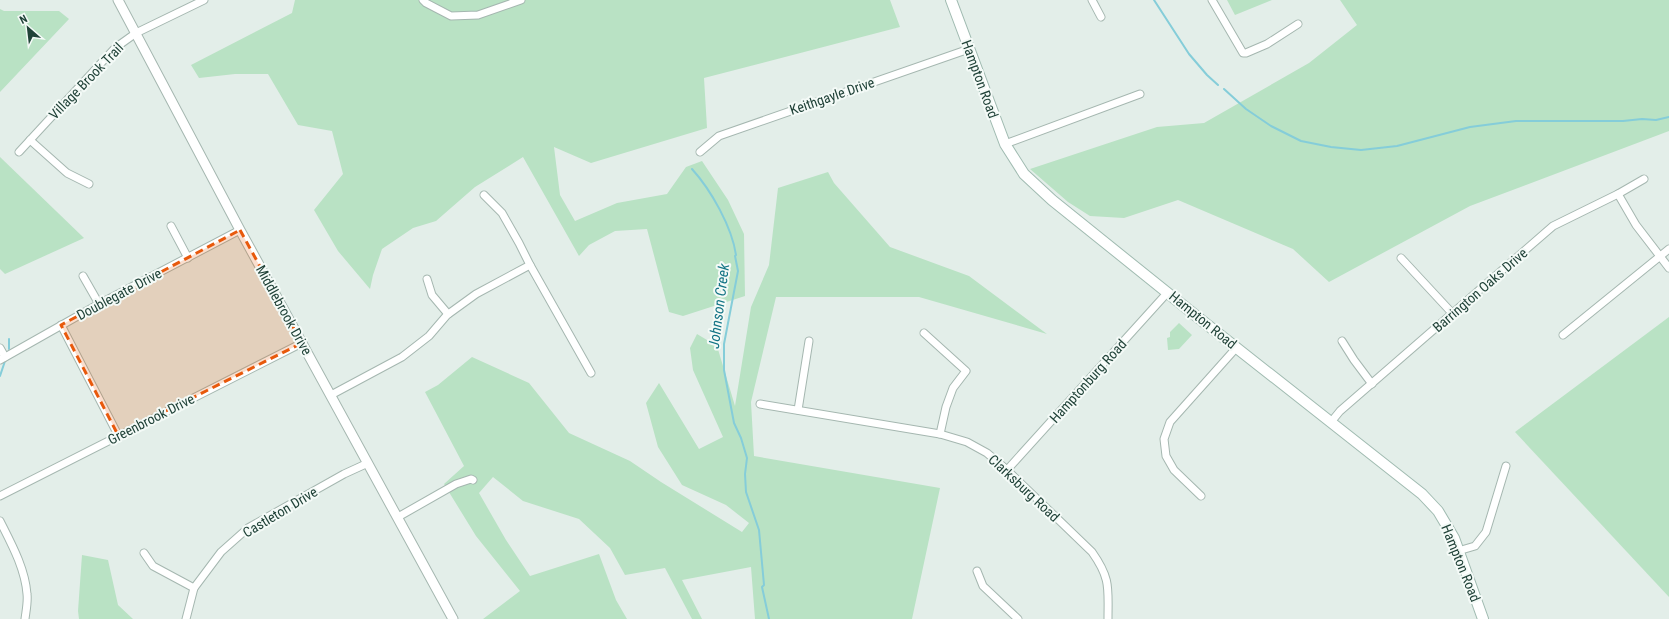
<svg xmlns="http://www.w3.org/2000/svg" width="1669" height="619" font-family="'Roboto Condensed',sans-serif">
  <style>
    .green { fill: #b9e2c4 }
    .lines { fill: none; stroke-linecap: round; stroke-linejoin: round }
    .stream { stroke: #85cdd9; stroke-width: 2 }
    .minor-casing { stroke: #a5b7b0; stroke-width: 9 }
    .tertiary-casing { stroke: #a5b7b0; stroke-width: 11 }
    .secondary-casing { stroke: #a0bbb1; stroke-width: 12 }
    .minor { stroke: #fff; stroke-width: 7 }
    .tertiary { stroke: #fff; stroke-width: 9 }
    .secondary { stroke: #fff; stroke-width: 10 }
    .marked { fill: #e8590c; fill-opacity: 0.2; stroke: #e8590c; stroke-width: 3; stroke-dasharray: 8 5; stroke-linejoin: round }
    .labels { text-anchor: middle; stroke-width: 4; stroke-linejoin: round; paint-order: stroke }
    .street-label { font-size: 14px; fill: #204238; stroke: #f4faf7 }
    .water-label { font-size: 15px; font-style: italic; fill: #137485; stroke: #f4faf7 }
  </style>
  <rect width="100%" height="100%" fill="#e3eee9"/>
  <g class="green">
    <path d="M295,0H890L900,27L704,78L707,128L591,163L554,147L560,195L575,221L617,203L667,194L686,167L702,161L728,200L744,234L745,296L683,316L669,312L647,229L615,231L589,245L579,256L523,157L475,187L436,221L413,228L382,249L373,275L370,289L338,251L314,210L343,174L332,131L298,125L268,74H235L199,78L191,65L292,13Z"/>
    <path d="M1227,0H1272L1235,15Z"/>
    <path d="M1340,0H1669V131L1470,206L1329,282L1293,249L1178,200L1124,218L1090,216L1068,202L1030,169L1157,127L1204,123L1309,63L1357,25Z"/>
    <path d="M0,9L4,11H59L69,19L0,92Z"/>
    <path d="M0,157L84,238L5,274L0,269Z"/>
    <path d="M828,172L834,183L890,247L969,276L1047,334L919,297H776L751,402L754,456L940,488L912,619H755L751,567L682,580L702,619H692L665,568L625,575L610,548L579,519L523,501L493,477L479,493L506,540L530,576L599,554L616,600L627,619H483L520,591L476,536L444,484L464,466L425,392L438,385L472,357L529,383L569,433L630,461L661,482L742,532L749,523L726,505L682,485L658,447L646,403L659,383L699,449L723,437L693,370L690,348L697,334L717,346L735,406L751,307L769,265L778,188Z"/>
    <path d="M1669,317V597L1515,432Z"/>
    <path d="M1179,323L1192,335L1179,349L1168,350L1167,338L1170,337V332Z"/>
    <path d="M82,555L108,560L118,605L133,619H79L78,611Z"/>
  </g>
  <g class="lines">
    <g class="stream">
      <path d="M1154,0L1189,54L1207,75L1218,85"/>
      <path d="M1224,89L1246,109L1271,126L1301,141L1331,147L1361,150L1397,146L1470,127L1516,121H1623L1642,119L1656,120L1669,117"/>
      <path d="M692,169C711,190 732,227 736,255L735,256L738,271L724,344V370L734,423L741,438L747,458L745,474L746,492L759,530L764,585L762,587L769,619"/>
      <path d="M9,339V349"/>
      <path d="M0,376L5,361"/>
    </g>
    <defs>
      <g id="minor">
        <path d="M423,0L426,3L451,16L478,15L521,0"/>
        <path d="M1092,0L1101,17"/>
        <path d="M1212,0L1243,53H1246L1267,44L1298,24"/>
        <path d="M30,140L67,173L89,184"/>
        <path d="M1005,144L1140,94"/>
        <path d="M19,152L115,48L136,33L204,0"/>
        <path d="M700,152L719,136L969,49"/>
        <path d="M1618,194L1636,225L1669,268"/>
        <path d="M484,195L502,213L519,243L530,265"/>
        <path d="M171,226L188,258"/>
        <path d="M1401,258L1452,313"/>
        <path d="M83,276L99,304"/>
        <path d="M427,279L432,295L448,314"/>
        <path d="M61,325L118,435"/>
        <path d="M924,333L966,371L953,388L946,407L940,434"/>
        <path d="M1563,335L1669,249"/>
        <path d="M1342,341L1354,360L1372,384"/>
        <path d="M0,348L5,357"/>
        <path d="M0,360L99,304L240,230"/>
        <path d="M331,395L402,357L429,336L447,315L476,294L530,265L591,373"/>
        <path d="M760,404L940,434L967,442L987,453L1007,470L1092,552C1111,579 1108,588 1108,619"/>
        <path d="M798,410L809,341"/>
        <path d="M1331,422L1340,411L1553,226L1618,194L1644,179"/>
        <path d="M1007,470L1168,292"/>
        <path d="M0,496L302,343"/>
        <path d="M1201,496L1174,470L1166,456L1164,439L1170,422L1237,347"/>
        <path d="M398,517L456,484L471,479L473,480"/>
        <path d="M0,521C11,543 25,568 27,594C28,602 26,611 25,619"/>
        <path d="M1458,551L1475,546L1486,532L1506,466"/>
        <path d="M144,553L153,566L194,588"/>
        <path d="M977,571L983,586L1018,619"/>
        <path d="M186,619L194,588L221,552L248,528L344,474L368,463"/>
      </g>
      <path id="tertiary" d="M118,0L240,230L453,619"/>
      <path id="secondary" d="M951,0L1005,144L1024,174L1052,200L1205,323L1422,494L1438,511L1454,538L1483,619"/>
    </defs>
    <use href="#minor" class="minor-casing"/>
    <use href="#tertiary" class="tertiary-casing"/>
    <use href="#secondary" class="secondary-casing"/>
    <use href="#minor" class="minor"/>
    <use href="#tertiary" class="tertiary"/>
    <use href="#secondary" class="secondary"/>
  </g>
  <path class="marked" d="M240,230L302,343L118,435L61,325Z"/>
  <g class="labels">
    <g class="street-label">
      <text transform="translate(980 79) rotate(70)" y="5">Hampton Road</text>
      <text transform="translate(86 81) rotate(-46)" y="5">Village Brook Trail</text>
      <text transform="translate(832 96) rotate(-19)" y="5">Keithgayle Drive</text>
      <text transform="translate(1480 290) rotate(-41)" y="5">Barrington Oaks Drive</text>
      <text transform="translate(119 294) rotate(-28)" y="5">Doublegate Drive</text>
      <text transform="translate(284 310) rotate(61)" y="5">Middlebrook Drive</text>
      <text transform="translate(1203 320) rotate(39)" y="5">Hampton Road</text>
      <text transform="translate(1088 381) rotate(-48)" y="5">Hamptonburg Road</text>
      <text transform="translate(151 419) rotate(-27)" y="5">Greenbrook Drive</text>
      <text transform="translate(1024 488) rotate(43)" y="5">Clarksburg Road</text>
      <text transform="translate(280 512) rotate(-31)" y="5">Castleton Drive</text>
      <text transform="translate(1461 563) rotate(68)" y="5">Hampton Road</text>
    </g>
    <g class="water-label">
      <text transform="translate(719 306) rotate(-83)" y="5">Johnson Creek</text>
    </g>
  </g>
  <g transform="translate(28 28) rotate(332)" stroke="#f4faf7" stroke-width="3" paint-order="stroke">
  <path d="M0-3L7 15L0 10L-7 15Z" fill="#204238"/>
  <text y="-6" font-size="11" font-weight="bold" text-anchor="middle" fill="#204238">N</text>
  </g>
</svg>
